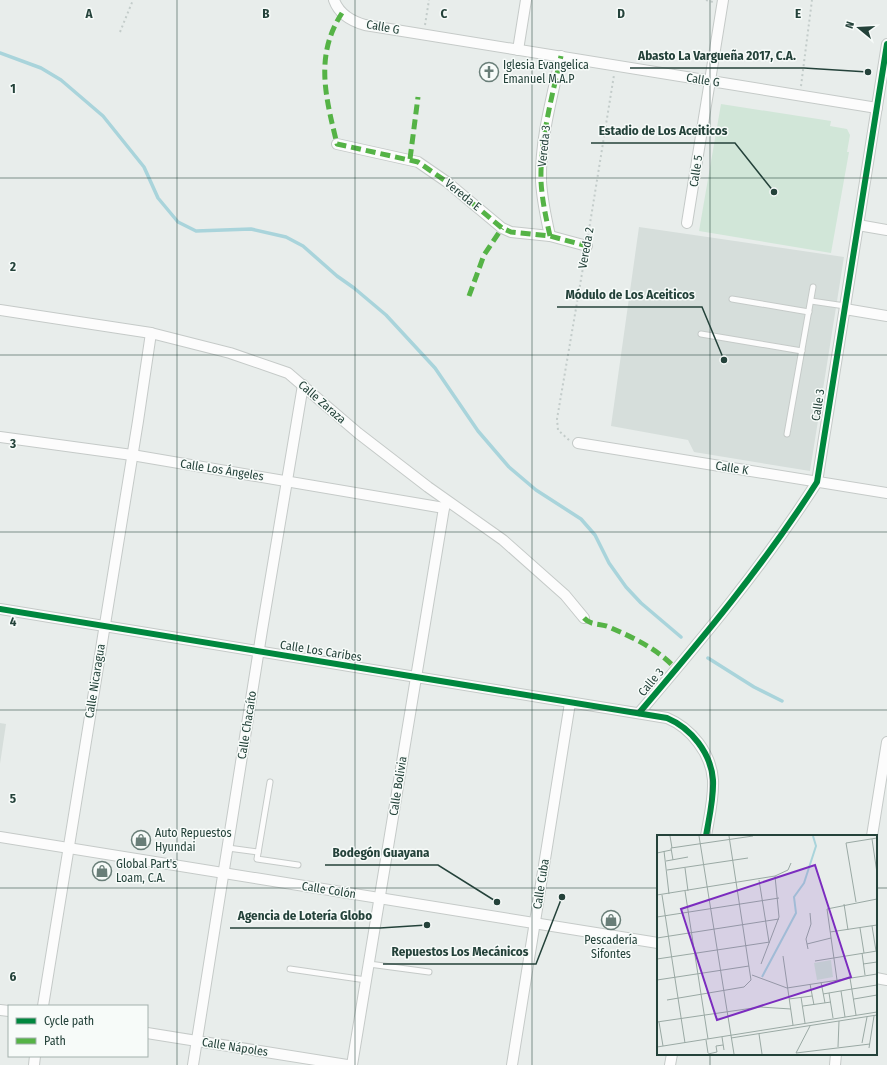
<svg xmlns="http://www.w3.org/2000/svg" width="887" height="1065" font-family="'Fira Sans Condensed',sans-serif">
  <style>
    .built { fill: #d6dedb }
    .green { fill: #d1e6d8 }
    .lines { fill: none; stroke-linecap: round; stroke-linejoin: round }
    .stream { stroke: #a9d4db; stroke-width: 3.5 }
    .lane-casing { stroke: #c5cac8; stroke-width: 7 }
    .street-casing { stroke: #c5cac8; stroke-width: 12 }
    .path { stroke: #c3ccca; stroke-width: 2; stroke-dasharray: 2 3; stroke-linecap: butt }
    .lane { stroke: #fcfcfc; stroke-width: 5 }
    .street { stroke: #fcfcfc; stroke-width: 10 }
    .quiet { stroke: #55b346; stroke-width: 5; stroke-dasharray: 10 5; stroke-linecap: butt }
    .cycleway-casing { stroke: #f7fbf9; stroke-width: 8 }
    .cycleway { stroke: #00873e; stroke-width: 6 }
    .grid { fill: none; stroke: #24423a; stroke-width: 1; stroke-opacity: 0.55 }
    .labels { text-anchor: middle; stroke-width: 3; stroke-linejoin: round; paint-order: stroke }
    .street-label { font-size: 12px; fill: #24423a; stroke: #f7fbf9 }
    .poi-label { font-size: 12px; fill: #24423a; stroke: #f7fbf9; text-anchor: start }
    .inset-river { fill: none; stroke: #a9d4db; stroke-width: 2 }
    .inset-road { fill: none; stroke: #9aa9a4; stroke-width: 1 }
    .view { fill: #7b2cbf; fill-opacity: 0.15; stroke: #7b2cbf; stroke-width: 2 }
    .inset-edge { fill: none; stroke: #24423a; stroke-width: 2 }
    .grid-label { font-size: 13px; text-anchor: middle; font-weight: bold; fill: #24423a; stroke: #f7fbf9; stroke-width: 3; stroke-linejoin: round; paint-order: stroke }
    .leader { fill: none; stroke: #24423a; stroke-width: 1.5 }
    .callout-dot { fill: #24423a; stroke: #f7fbf9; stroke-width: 1.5 }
    .callout-label { font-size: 13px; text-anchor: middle; font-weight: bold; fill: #24423a; stroke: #f7fbf9; stroke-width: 3; stroke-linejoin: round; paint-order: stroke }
  </style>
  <rect width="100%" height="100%" fill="#e8edeb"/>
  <g class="built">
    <path d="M639,227L844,257L810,471L694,452L688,440L611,426Z"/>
    <path d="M0,723L6,724L0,764Z"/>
  </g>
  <path class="green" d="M721,104L831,121L830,126L847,129L850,135L847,152H849L831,253L699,231Z"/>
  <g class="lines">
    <g class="stream">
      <path d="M0,53L41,68L61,80L103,116L144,167L158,198L178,222L196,231L251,229L286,237L303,246L337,276L354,288L386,315L435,368L478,431L509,467L536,490L581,519L595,535L609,563L626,587L641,603L681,637"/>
      <path d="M708,658L754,687L782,701"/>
    </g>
    <defs>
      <g id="lane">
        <path d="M732,299L809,312"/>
        <path d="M811,301L845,306"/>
        <path d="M701,334L802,351"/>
        <path d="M787,434L813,287"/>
        <path d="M270,782L257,859L298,865"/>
        <path d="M228,848L258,852"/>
        <path d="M369,964L429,972"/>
        <path d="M290,969L366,980"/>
      </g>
      <g id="street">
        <path d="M334,0C339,14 351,21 365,25L877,108"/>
        <path d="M518,50L526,0"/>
        <path d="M337,144L418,162L447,182L502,228L511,232L550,236L587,246"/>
        <path d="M687,223L723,0"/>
        <path d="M858,225L887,230"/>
        <path d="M550,236C546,218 542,200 541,181C540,140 552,97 561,56"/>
        <path d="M845,309L887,316"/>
        <path d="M0,310L151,333L230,353L288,373L358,433L428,487L503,540L565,595L584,618"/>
        <path d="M0,437L132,455L444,508"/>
        <path d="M578,443L887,493"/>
        <path d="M0,609L667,718C691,728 711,753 713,780C714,798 709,818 706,836"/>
        <path d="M639,713C702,639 764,565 817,482L887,44"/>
        <path d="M872,836L887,742"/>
        <path d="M0,837L658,943"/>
        <path d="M876,978L887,980"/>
        <path d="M43,1006L138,421L151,333"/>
        <path d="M0,1010L9,1011"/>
        <path d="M147,1033L347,1065"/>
        <path d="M34,1065L35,1056"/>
        <path d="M193,1065L262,630L303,385"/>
        <path d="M352,1065L444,508L447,502"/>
        <path d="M512,1065L570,703"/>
        <path d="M670,1065L672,1054"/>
        <path d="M835,1065L836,1054"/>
      </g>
    </defs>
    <use href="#lane" class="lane-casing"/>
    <use href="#street" class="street-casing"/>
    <g class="path">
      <path d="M706,0L713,2"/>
      <path d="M425,25L429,0"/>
      <path d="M120,32L133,0"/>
      <path d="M801,86L812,0"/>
      <path d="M588,236L614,75"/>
      <path d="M569,440L558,430L557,419L585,256"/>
    </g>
    <use href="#lane" class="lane"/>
    <use href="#street" class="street"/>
    <g class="quiet">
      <path d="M342,13C314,56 326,98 337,144L418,162L447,182L502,228L511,232L550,236L587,246"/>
      <path d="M410,159L418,97"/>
      <path d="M550,236C546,218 542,200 541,181C540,140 552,97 561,56"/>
      <path d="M469,296L484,255L502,228"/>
      <path d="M584,618C591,626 600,623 609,627C634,638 658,649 676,669"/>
    </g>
    <defs>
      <g id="cycleway">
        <path d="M0,609L667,718C691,728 711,753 713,780C714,798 709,818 706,836"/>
        <path d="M639,713C702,639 764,565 817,482L887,44"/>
      </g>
    </defs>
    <use href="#cycleway" class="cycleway-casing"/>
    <use href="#cycleway" class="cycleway"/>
  </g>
  <path class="grid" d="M177,0V1065M355,0V1065M532,0V1065M710,0V836M0,178H887M0,355H887M0,532H887M0,710H887M0,888H658M876,888H887M710,1054V1065"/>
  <defs>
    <symbol id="church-ring" viewBox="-11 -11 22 22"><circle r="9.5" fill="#f7fbf9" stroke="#697e78" stroke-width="1.5"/><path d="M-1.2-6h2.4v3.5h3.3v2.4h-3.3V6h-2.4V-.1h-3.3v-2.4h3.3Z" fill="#697e78"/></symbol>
    <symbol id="shop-ring" viewBox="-11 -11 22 22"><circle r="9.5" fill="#f7fbf9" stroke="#697e78" stroke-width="1.5"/><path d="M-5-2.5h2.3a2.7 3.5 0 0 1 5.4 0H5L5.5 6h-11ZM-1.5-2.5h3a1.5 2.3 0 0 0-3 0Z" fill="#697e78"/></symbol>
  </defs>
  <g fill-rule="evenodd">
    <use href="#church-ring" x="478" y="61" width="22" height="22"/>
    <use href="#shop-ring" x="130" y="829" width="22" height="22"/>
    <use href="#shop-ring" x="91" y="860" width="22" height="22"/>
    <use href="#shop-ring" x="600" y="909" width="22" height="22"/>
  </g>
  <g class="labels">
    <g class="street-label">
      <text transform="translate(383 27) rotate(10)" y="4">Calle G</text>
      <text transform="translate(703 80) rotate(9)" y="4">Calle G</text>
      <text transform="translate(544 146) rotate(-84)" y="4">Vereda 3</text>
      <text transform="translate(696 171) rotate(-81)" y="4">Calle 5</text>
      <text transform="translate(463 195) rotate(39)" y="4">Vereda E</text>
      <text transform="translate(586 248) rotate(-80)" y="4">Vereda 2</text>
      <text transform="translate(322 402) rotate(41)" y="4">Calle Zaraza</text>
      <text transform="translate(818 405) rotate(-81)" y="4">Calle 3</text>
      <text transform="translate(732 468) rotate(9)" y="4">Calle K</text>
      <text transform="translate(222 470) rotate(9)" y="4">Calle Los Ángeles</text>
      <text transform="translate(321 651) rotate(9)" y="4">Calle Los Caribes</text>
      <text transform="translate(95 681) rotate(-81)" y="4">Calle Nicaragua</text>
      <text transform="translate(651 682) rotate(-50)" y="4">Calle 3</text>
      <text transform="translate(247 725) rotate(-81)" y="4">Calle Chacaíto</text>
      <text transform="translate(398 786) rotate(-81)" y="4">Calle Bolivia</text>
      <text transform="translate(541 884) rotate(-81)" y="4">Calle Cuba</text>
      <text transform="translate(329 890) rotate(9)" y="4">Calle Colón</text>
      <text transform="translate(235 1047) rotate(9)" y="4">Calle Nápoles</text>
    </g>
    <g class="poi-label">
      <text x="503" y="69">Iglesia Evangelica<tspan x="503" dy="14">Emanuel M.A.P</tspan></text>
      <text x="155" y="837">Auto Repuestos<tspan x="155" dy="14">Hyundai</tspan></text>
      <text x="116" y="868">Global Part's<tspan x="116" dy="14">Loam, C.A.</tspan></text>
      <text x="611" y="944" text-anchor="middle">Pescadería<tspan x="611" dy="14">Sifontes</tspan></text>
    </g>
  </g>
  <g transform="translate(657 835)">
    <rect width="220" height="220" fill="#e8edeb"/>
    <path d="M174,125L176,142L160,145L157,128Z" fill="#d1e6d8"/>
    <path class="inset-river" d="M105,142L139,78L137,62L147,48L159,11L156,1"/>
    <path class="inset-road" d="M13,1L15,13M42,1L77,219M215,4L220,38M7,16L12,59M0,18L14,15M16,25L14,13L96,1M9,26L31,22M28,33L31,56M10,35L91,23M102,45L112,107M28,56L51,204M0,60L118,41L131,35L134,28M5,60L28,208M199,67L189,8L220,3M187,69L191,95M0,82L122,63M215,91L219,116M203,93L207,118M173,97L220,90M0,103L122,84M150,109L174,103M151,114L149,104L154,89L153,78M205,118L208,140M126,121L136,190M0,124L113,107M158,126L220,116M104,129L122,82L118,41M206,129L220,127M95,140L130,153L220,139M193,143L199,180M0,145L92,131M180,145L170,74L220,64M164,147L168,168M153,149L157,170M195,154L220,150M184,156L188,182M172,158L176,183M166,159L195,154M144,162L148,188M132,164L155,161M197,164L220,160M10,165L87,152L94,145L72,1M146,171L174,167M0,187L103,172L134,174M2,187L6,211M102,199L105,219M65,202L67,215M74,203L220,180M49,205L51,218M205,208L210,182M0,212L220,177M181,212L182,186M212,213L217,181M139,218L213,209M139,218L153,191M51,219L60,217L59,211L66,210"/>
    <path class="view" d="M158,30L194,142L60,185L24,74Z"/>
    <rect width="220" height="220" class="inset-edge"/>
  </g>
  <g class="grid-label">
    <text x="89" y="18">A</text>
    <text x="266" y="18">B</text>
    <text x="444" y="18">C</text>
    <text x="621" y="18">D</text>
    <text x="798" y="18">E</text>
    <text x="13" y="93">1</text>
    <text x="13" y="271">2</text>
    <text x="13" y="448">3</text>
    <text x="13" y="626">4</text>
    <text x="13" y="803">5</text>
    <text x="13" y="981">6</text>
  </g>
  <path class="leader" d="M868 72L804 68H630M774 192L735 143H591M724 360L702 307H557M497 902L438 865H325M427 925L380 928H230M562 897L536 964H383"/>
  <g class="callout-dot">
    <circle cx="868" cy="72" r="4"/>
    <circle cx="774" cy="192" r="4"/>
    <circle cx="724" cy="360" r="4"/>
    <circle cx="497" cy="902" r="4"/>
    <circle cx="427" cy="925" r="4"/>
    <circle cx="562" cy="897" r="4"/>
  </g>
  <g class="callout-label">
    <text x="717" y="60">Abasto La Vargueña 2017, C.A.</text>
    <text x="663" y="135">Estadio de Los Aceiticos</text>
    <text x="630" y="299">Módulo de Los Aceiticos</text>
    <text x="381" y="857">Bodegón Guayana</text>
    <text x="305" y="920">Agencia de Lotería Globo</text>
    <text x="460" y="956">Repuestos Los Mecánicos</text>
  </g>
  <rect x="8" y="1005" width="140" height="52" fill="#f7fbf9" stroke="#a3b1ad"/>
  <rect x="16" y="1018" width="20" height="6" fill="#00873e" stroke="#a3b1ad"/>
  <text x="44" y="1025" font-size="12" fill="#24423a">Cycle path</text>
  <rect x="16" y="1038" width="20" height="6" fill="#55b346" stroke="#a3b1ad"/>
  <text x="44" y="1045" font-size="12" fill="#24423a">Path</text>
  <g transform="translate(859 28) rotate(288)" stroke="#f7fbf9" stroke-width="3" paint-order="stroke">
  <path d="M0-3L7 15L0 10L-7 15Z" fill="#24423a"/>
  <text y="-6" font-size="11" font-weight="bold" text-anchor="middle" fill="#24423a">N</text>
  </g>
</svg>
